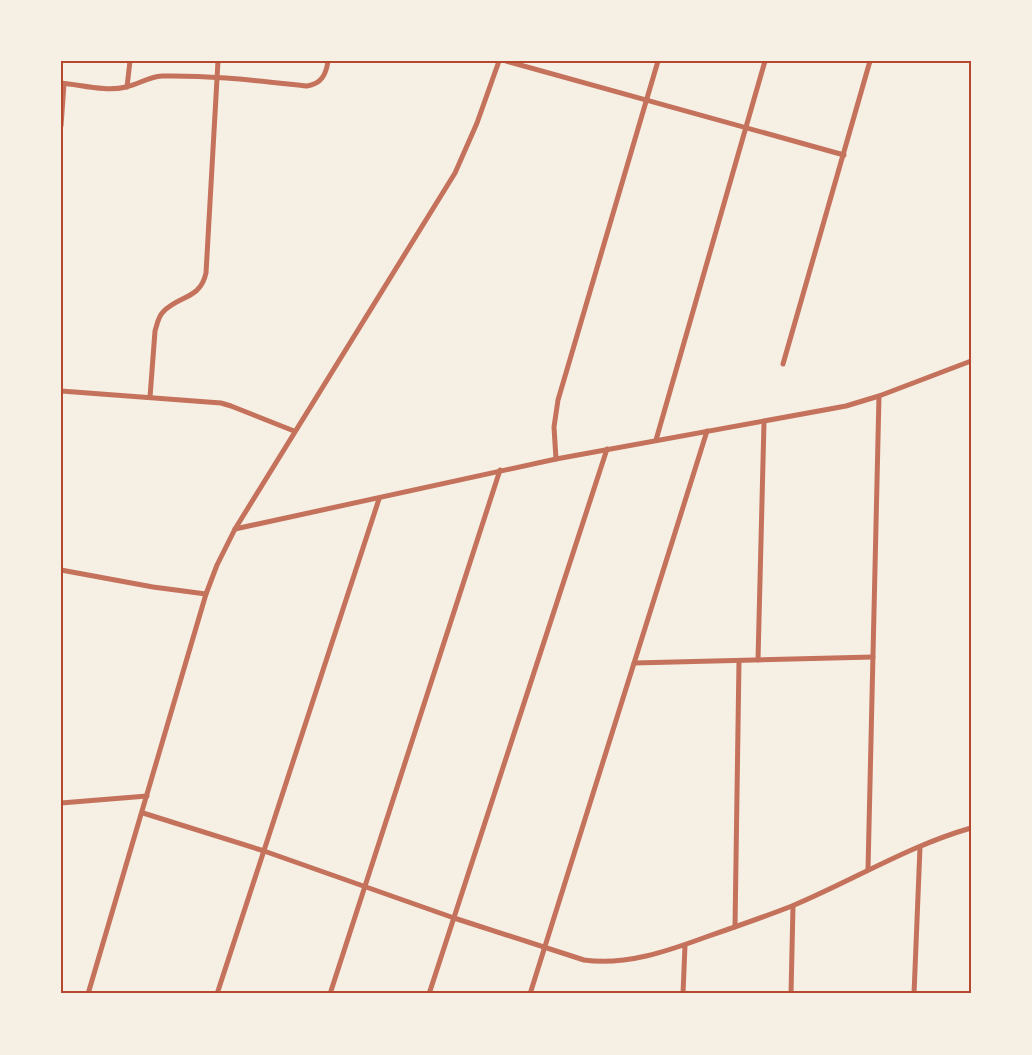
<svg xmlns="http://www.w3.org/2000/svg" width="1032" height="1055" font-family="'Space Grotesk',sans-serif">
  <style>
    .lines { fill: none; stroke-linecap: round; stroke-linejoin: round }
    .minor { stroke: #c5725c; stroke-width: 5 }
    .neatline { fill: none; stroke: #b5482f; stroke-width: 2 }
  </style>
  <rect width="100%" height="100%" fill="#f6efe4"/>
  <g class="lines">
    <g class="minor">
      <path d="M506,61L844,155"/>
      <path d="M61,83C82,85 106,92 126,87C139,84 148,77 162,76C210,75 259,81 307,86C321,84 326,75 328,61"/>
      <path d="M127,87L130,61"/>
      <path d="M61,126L64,84"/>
      <path d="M783,364L870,61"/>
      <path d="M61,391L221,403L231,406L294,431"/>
      <path d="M150,397L155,331C157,325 158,317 163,312C179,295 200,300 206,273L218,61"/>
      <path d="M656,440L765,61"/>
      <path d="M556,459L554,427L558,400L658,61"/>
      <path d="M235,529L556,459L846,406L879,396L971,361"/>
      <path d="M61,570L153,587L206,594"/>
      <path d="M758,660L764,422"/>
      <path d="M634,663L873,657"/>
      <path d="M61,803L147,796"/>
      <path d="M143,813L264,851L454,918L584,960C625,966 668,951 706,937C735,927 764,917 792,906C852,881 908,846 971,828"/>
      <path d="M868,870L879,396"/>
      <path d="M735,927L739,661"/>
      <path d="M88,994L206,594L217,565L235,529L455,173L477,123L499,61"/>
      <path d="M217,994L379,499"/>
      <path d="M330,994L500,470"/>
      <path d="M429,994L607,449"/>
      <path d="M530,994L707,431"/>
      <path d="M683,994L685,945"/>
      <path d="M791,994L793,906"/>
      <path d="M914,994L920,847"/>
    </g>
  </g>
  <rect width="1032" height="1055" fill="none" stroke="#f6efe4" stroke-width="125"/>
  <rect x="62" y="62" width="908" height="930" class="neatline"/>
</svg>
